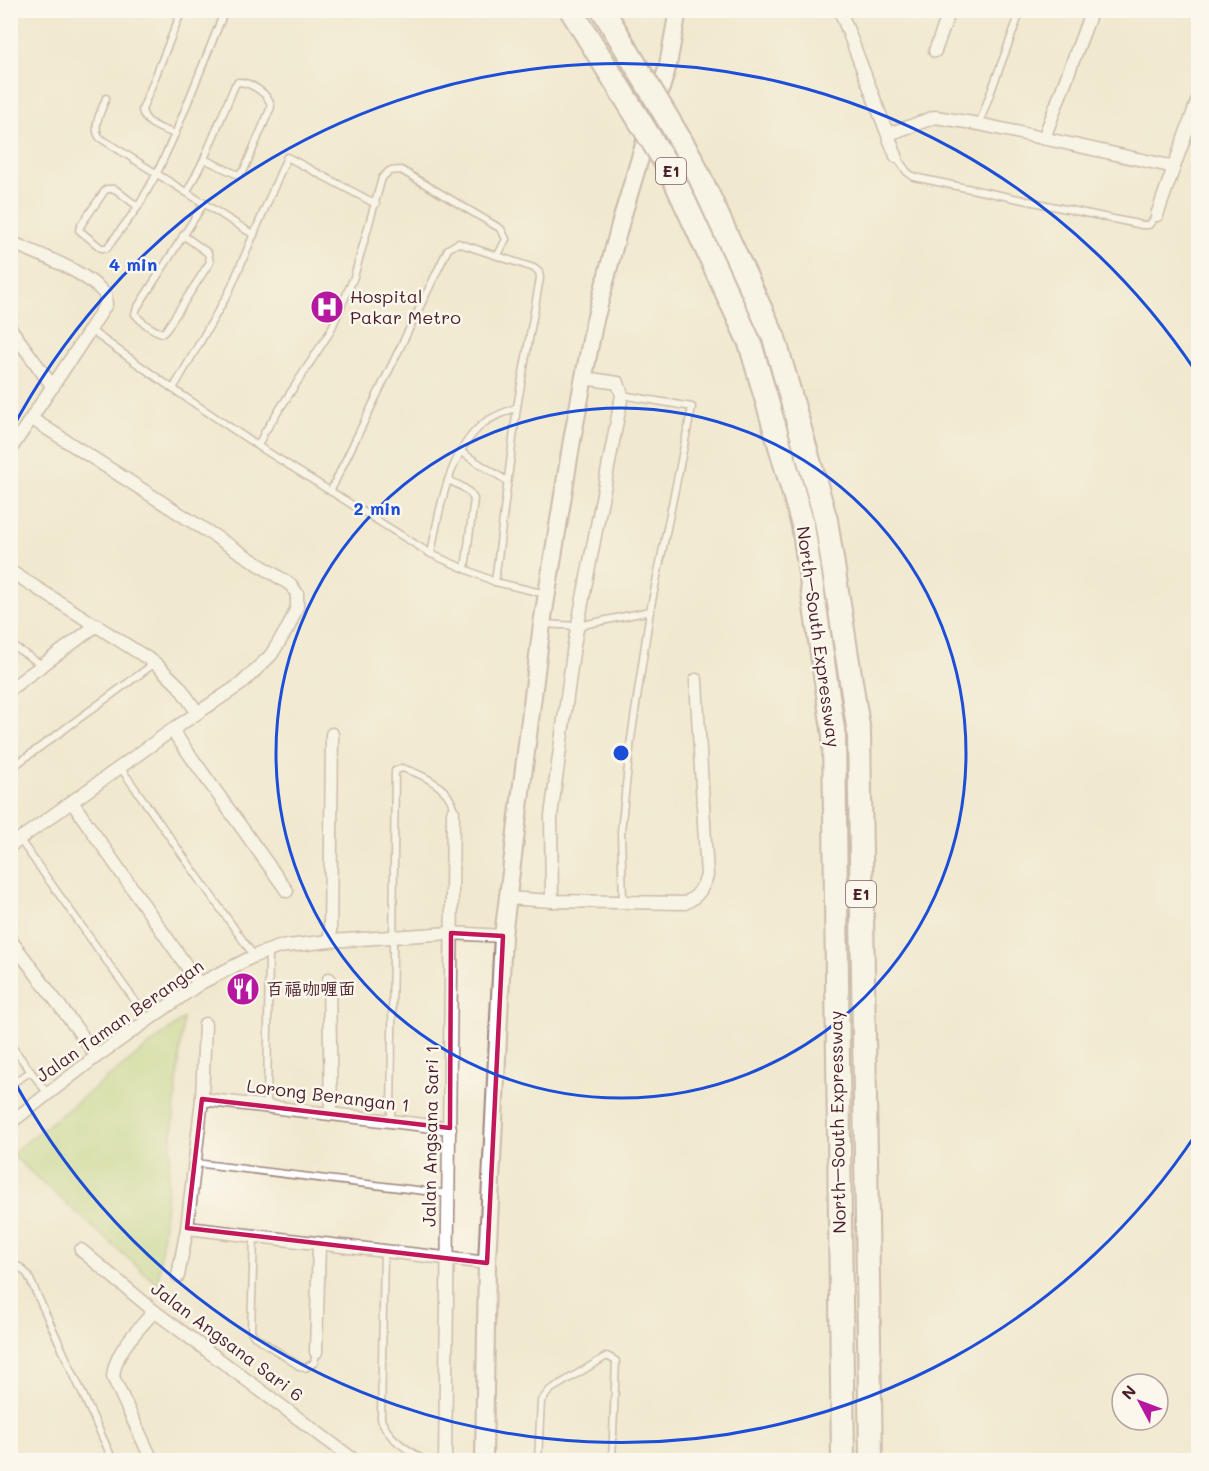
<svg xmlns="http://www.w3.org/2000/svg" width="1209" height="1471" font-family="Mali,'LXGW WenKai TC',sans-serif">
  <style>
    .green { fill: #b7d47b; stroke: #807a53; stroke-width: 1.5 }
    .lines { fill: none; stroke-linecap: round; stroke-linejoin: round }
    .lane-casing { stroke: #9e847d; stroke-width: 9 }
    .street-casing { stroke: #9e847d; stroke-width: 15 }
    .secondary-casing { stroke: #9e847d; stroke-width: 20 }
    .highway-casing { stroke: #9e847d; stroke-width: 26 }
    .lane { stroke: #fff; stroke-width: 6 }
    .street { stroke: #fff; stroke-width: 12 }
    .secondary { stroke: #fff; stroke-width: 16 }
    .highway { stroke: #fff; stroke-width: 22 }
    .highway-bridge-casing { stroke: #9e847d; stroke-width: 26; stroke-linecap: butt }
    .highway-bridge { stroke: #fff; stroke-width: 22 }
    .marked { fill: none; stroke: #c2185b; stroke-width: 4.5; stroke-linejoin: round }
    .ring { fill: none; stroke: #1d4ed8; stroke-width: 3 }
    .labels { text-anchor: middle; stroke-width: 5; stroke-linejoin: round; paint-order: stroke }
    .shield { fill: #fbf7ec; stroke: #7f6065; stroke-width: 1.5 }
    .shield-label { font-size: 16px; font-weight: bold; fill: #4a1f2b }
    .poi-label { font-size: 18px; fill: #4a1f2b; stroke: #fbf7ec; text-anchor: start }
    .street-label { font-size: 18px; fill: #4a1f2b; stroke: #fbf7ec }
    .centre { fill: #1d4ed8; stroke: #fbf7ec; stroke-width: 3 }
    .ring-label { font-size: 18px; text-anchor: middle; font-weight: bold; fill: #1d4ed8; stroke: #fbf7ec; stroke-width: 5; stroke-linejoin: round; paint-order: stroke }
  </style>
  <rect width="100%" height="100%" fill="#fbf7ec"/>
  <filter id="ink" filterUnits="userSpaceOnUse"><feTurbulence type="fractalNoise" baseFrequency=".0167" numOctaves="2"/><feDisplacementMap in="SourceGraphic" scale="12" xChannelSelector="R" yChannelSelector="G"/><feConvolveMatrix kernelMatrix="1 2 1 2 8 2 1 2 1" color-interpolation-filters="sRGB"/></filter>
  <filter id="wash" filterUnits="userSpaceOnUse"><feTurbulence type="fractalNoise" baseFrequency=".008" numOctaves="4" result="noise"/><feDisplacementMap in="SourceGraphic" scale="24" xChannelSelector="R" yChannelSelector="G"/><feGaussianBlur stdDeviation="1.35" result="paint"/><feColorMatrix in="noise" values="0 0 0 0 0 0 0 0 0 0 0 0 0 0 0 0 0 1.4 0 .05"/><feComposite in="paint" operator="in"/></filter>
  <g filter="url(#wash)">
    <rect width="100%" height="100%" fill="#f1e9cf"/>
    <path class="green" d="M183,1019L158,1285L11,1154Z"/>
  </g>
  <g filter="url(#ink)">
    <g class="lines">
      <defs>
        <g id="lane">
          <path d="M106,98C102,110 91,127 100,138L254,235"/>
          <path d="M979,124L1021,10"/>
          <path d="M175,134C163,129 145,125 142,110L182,10"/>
          <path d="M896,156L907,172L914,177L1142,225H1149L1157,215"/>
          <path d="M187,192L204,159L235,85L238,82C250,82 270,94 271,107L244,170L238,175L204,159"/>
          <path d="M138,207L115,189H106L81,225L79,230L101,248H107L138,207L157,173L175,134L225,10"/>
          <path d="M183,235L208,253L210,262L166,330L163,333C153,331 141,322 135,314L137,308L205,202"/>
          <path d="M498,255L506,239L501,229L401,170L389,171L382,178L354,277L330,332L264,433L258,446L431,554L495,582L546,594"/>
          <path d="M90,330L173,389L258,446"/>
          <path d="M173,389L229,292L287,157L376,204"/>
          <path d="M622,395L692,407L650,611L631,739L621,831L623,901"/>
          <path d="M461,452L507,481"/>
          <path d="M448,480C459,485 468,488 474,499L465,569"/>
          <path d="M331,490L448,249L458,243L534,268L539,272L540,278L517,407L495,582"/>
          <path d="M431,554C438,514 449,450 484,423C493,416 506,412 517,407"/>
          <path d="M543,624L578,626L650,611"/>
          <path d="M10,644L42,665"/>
          <path d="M120,767L254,956"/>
          <path d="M10,769L155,663"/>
          <path d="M20,840L148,1019"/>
          <path d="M10,1044L48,1094"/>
          <path d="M10,1085L30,1072"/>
          <path d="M267,1107L269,951"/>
          <path d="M391,1122L395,771L402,768C422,774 454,789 453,812"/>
          <path d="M195,1163L449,1194"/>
          <path d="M254,1237L251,1331L254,1336L299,1366L305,1368L314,1363L316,1352"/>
          <path d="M384,1252L381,1419C388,1439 407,1449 424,1460"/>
          <path d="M10,1265L20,1267L28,1275L112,1458"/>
          <path d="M538,1460L541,1401L550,1390L607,1356L616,1361L612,1460"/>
        </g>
        <g id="street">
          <path d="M840,10L896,156"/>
          <path d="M10,27H11"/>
          <path d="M935,51L950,10"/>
          <path d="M889,134L935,117L979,124L1174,167"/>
          <path d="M1044,138L1092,10"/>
          <path d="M1157,215L1198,99"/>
          <path d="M10,242C40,255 84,270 105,294L106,304L90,330L10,450"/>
          <path d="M10,328L53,387"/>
          <path d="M10,571L155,663L179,686L197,712"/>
          <path d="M10,689L97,625"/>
          <path d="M172,730L287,891"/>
          <path d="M72,802L199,984"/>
          <path d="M10,846L172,730L241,684L271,655L289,626L297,607V594L291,585L32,419"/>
          <path d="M507,898L552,901L685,903C698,897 702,889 707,876L696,680"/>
          <path d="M552,901L551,816L574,645L622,395L618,383L584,378"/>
          <path d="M10,939L97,1056"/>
          <path d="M330,941L332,734"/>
          <path d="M329,979L331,1114"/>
          <path d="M202,1099L450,1128"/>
          <path d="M10,1123L97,1056L199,984L254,956L279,947L330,941L451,933L503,936"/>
          <path d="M187,1228L202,1099L205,1024"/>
          <path d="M81,1250L154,1311L354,1460"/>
          <path d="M178,1276L187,1228L487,1263"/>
          <path d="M316,1352L319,1244"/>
          <path d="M152,1460L113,1377C115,1350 138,1331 154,1311"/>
          <path d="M445,1460L453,812"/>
        </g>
        <path id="secondary" d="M484,1460L487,1263L503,936L542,624L572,440L594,324L621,221L668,65L678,10"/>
        <g id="highway">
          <path d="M774,338L826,520L859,733L871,1460"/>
          <path d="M750,343L803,525L834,736L843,1460"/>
        </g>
      </defs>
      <use href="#lane" class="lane-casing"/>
      <use href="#street" class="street-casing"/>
      <use href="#secondary" class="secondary-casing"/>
      <use href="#highway" class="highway-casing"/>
      <use href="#lane" class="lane"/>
      <use href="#street" class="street"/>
      <use href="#secondary" class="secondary"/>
      <use href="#highway" class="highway"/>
      <defs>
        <g id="highway-bridge">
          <path d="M571,10L670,170L750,343"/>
          <path d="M603,10L691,158L774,338"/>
        </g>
      </defs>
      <use href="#highway-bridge" class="highway-bridge-casing"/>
      <use href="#highway-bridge" class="highway-bridge"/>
    </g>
  </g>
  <path d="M0 0H1209V1471H0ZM451,933L503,936L487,1263L187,1228L202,1099L450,1128Z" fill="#f1e9cf" fill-opacity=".55" fill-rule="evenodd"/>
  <path class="marked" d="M451,933L503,936L487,1263L187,1228L202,1099L450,1128Z"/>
  <g class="ring">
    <circle cx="621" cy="753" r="345"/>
    <path d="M1196 1134A690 690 0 0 1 12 1077M12 429A690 690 0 0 1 1196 372"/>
  </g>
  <defs>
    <symbol id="hospital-disc" viewBox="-11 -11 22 22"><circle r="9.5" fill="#b5179e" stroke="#fbf7ec"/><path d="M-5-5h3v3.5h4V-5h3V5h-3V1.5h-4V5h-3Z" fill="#fff"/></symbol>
    <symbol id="restaurant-disc" viewBox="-11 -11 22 22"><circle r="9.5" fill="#b5179e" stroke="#fbf7ec"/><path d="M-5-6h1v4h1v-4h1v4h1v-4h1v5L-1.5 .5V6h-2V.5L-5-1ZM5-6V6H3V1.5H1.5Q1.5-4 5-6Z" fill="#fff"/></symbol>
  </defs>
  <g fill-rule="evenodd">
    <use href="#hospital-disc" x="308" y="288" width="38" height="38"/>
    <use href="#restaurant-disc" x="224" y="970" width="38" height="38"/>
  </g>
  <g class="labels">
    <g class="shield">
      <rect x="656" y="158" width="30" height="26" rx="4.5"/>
      <rect x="846" y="881" width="30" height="26" rx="4.5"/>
    </g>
    <g class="shield-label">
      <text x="671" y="177">E1</text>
      <text x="861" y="900">E1</text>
    </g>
    <g class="poi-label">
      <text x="350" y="303">Hospital<tspan x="350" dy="21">Pakar Metro</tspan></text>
      <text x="266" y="995">百福咖喱面</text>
    </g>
    <g class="street-label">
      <text transform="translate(818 637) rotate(82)" y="6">North–South Expressway</text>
      <text transform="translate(120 1021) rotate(-35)" y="6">Jalan Taman Berangan</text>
      <text transform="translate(328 1096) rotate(7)" y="6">Lorong Berangan 1</text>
      <text transform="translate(838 1122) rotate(-91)" y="6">North–South Expressway</text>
      <text transform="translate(431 1136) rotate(-89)" y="6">Jalan Angsana Sari 1</text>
      <text transform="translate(227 1342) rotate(37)" y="6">Jalan Angsana Sari 6</text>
    </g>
  </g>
  <circle cx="621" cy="753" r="9" class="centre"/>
  <g class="ring-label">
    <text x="133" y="271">4 min</text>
    <text x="377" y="515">2 min</text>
  </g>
  <rect width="1209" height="1471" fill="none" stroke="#fbf7ec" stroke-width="36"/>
  <g transform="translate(1140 1402) rotate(311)"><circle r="28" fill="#fbf7ec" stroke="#b4a19f" stroke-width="1.5"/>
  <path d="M0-4.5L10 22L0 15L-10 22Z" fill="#b5179e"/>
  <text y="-9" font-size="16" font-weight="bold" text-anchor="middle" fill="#4a1f2b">N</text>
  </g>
</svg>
